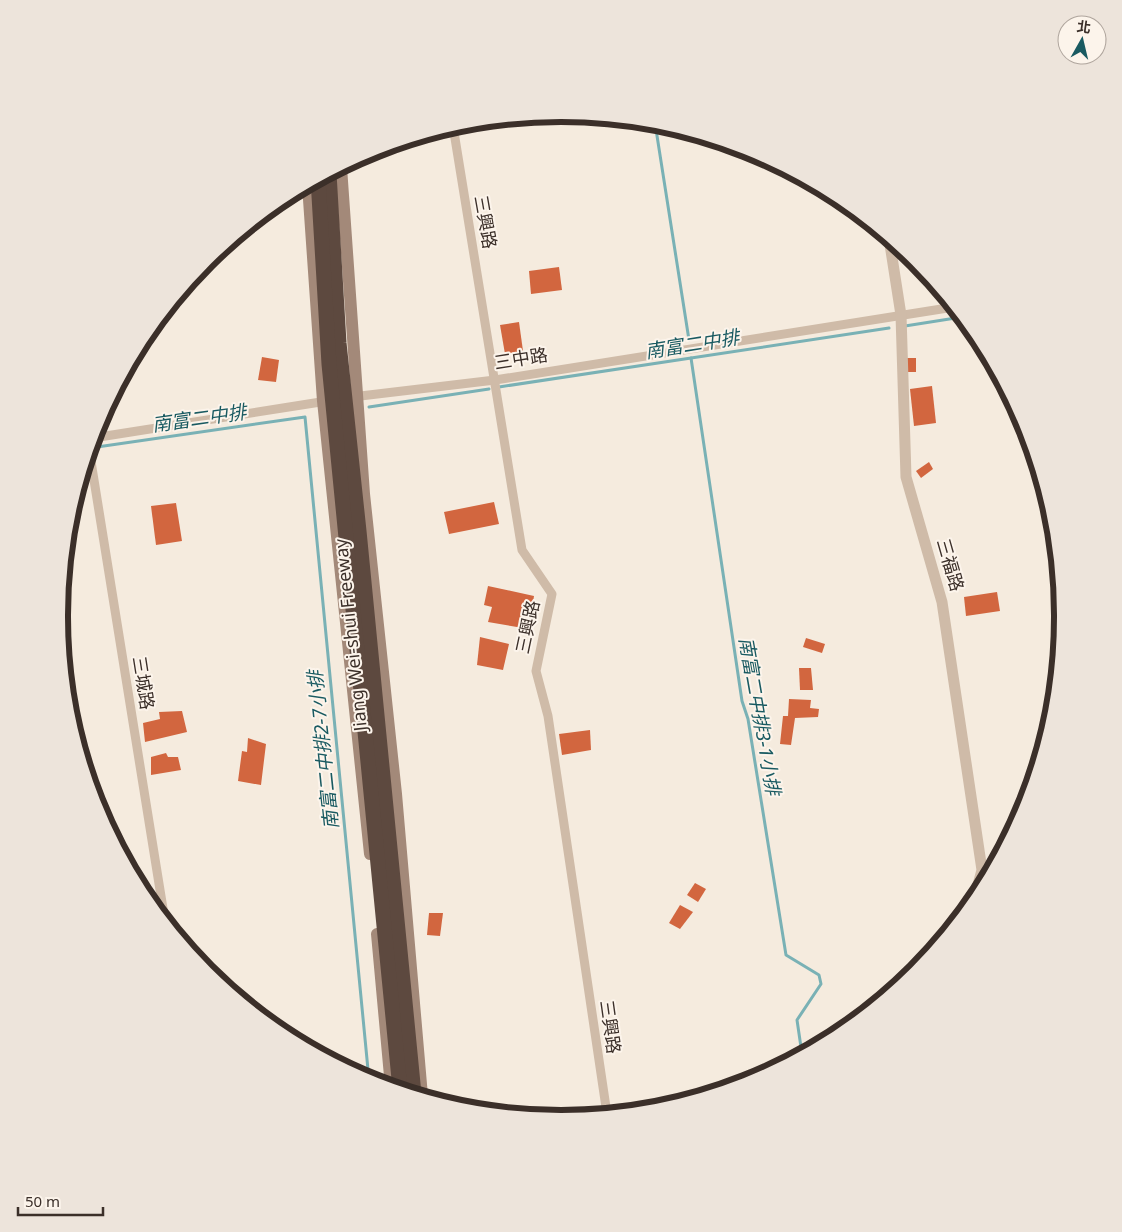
<svg xmlns="http://www.w3.org/2000/svg" width="1122" height="1232" font-family="'Noto Sans','Noto Sans TC',sans-serif">
  <style>
    .lines { fill: none; stroke-linecap: round; stroke-linejoin: round }
    .stream { stroke: #79b1b5; stroke-width: 3 }
    .building { fill: #d2663f }
    .minor { stroke: #cfbba8; stroke-width: 9 }
    .tertiary { stroke: #cfbba8; stroke-width: 11 }
    .secondary { stroke: #a38979; stroke-width: 12 }
    .motorway-bridge { stroke: #5d493f; stroke-width: 15 }
    .labels { text-anchor: middle; stroke-width: 4; stroke-linejoin: round; paint-order: stroke }
    .street-label { font-size: 18px; fill: #3b2f29; stroke: #fcf4eb }
    .water-label { font-size: 19px; font-style: italic; fill: #195a61; stroke: #fcf4eb }
    .rim { fill: none; stroke: #3b2f29; stroke-width: 6 }
  </style>
  <rect width="100%" height="100%" fill="#f5ebde"/>
  <g class="lines">
    <g class="stream">
      <path d="M655,123L689,340"/>
      <path d="M905,326L962,317"/>
      <path d="M691,358L742,701L748,719L786,955L819,975L821,984L797,1020L802,1054"/>
      <path d="M499,387L889,328"/>
      <path d="M369,407L489,389"/>
      <path d="M97,447L305,417L369,1080"/>
    </g>
  </g>
  <g class="building">
    <path d="M559,267L562,290L531,294L529,271Z"/>
    <path d="M519,322L523,351L505,354L500,325Z"/>
    <path d="M262,357L279,360L276,382L258,380Z"/>
    <rect x="906" y="358" width="10" height="14"/>
    <path d="M932,386L936,423L914,426L910,389Z"/>
    <path d="M929,462L933,469L921,478L916,471Z"/>
    <path d="M494,502L499,524L449,534L444,512Z"/>
    <path d="M176,503L182,541L156,545L151,506Z"/>
    <path d="M488,586L534,596L529,629L488,622L492,607L484,605Z"/>
    <path d="M997,592L1000,611L966,616L964,597Z"/>
    <path d="M480,637L509,644L503,670L477,665Z"/>
    <path d="M806,638L825,644L822,653L803,647Z"/>
    <path d="M799,668H811L813,690H800Z"/>
    <path d="M789,699L811,700L810,708L819,709L818,717L795,718L791,745L780,744L783,716H788Z"/>
    <path d="M182,711L187,732L145,742L143,723L160,719L159,712Z"/>
    <path d="M590,730L591,750L562,755L559,734Z"/>
    <path d="M248,738L266,744L261,785L238,781L242,751L247,752Z"/>
    <path d="M166,753L168,757H178L181,770L151,775V757Z"/>
    <path d="M695,883L706,889L698,902L687,895Z"/>
    <path d="M680,905L693,912L680,929L669,923Z"/>
    <path d="M429,913H443L440,936L427,935Z"/>
  </g>
  <g class="lines">
    <g class="minor">
      <path d="M453,126L522,550L552,594L536,671L548,716L607,1114"/>
      <path d="M352,397L495,380L954,307"/>
      <path d="M93,438L327,401"/>
      <path d="M89,449L165,921"/>
    </g>
    <path class="tertiary" d="M889,238L901,315L906,477L942,602L982,870L974,900"/>
    <g class="secondary">
      <path d="M341,167L364,494L396,794L422,1096"/>
      <path d="M308,185L323,401L370,854"/>
      <path d="M377,934L391,1087"/>
    </g>
    <g class="motorway-bridge">
      <path d="M329,173L339,343L359,531L414,1094"/>
      <path d="M318,179L329,364L400,1089"/>
    </g>
  </g>
  <g class="labels">
    <g class="street-label">
      <text transform="translate(485 222) rotate(80)" y="6">三興路</text>
      <text transform="translate(521 359) rotate(-9)" y="6">三中路</text>
      <text transform="translate(950 565) rotate(74)" y="6">三福路</text>
      <text transform="translate(528 627) rotate(-78)" y="6">三興路</text>
      <text transform="translate(351 635) rotate(-96)" y="6">Jiang Wei-shui Freeway</text>
      <text transform="translate(143 683) rotate(81)" y="6">三城路</text>
      <text transform="translate(610 1027) rotate(82)" y="6">三興路</text>
    </g>
    <g class="water-label">
      <text transform="translate(692 344) rotate(-9)" y="7">南富二中排</text>
      <text transform="translate(199 418) rotate(-8)" y="7">南富二中排</text>
      <text transform="translate(760 716) rotate(80)" y="7">南富二中排3-1小排</text>
      <text transform="translate(323 750) rotate(-96)" y="7">南富二中排2-7小排</text>
    </g>
  </g>
  <path d="M0 0H1122V1232H0ZM561 122H561A493 493 0 0 1 1054 615V617A493 493 0 0 1 561 1110H561A493 493 0 0 1 68 617V615A493 493 0 0 1 561 122Z" fill="#ede4db" fill-rule="evenodd"/>
  <path class="rim" d="M561 122H561A493 493 0 0 1 1054 615V617A493 493 0 0 1 561 1110H561A493 493 0 0 1 68 617V615A493 493 0 0 1 561 122Z"/>
  <g transform="translate(1082 40) rotate(8)"><circle r="24" fill="#fcf4eb" stroke="#afa59d"/>
  <path d="M0-4L9 19L0 12L-9 19Z" fill="#195a61"/>
  <text y="-8" font-size="14" font-weight="bold" text-anchor="middle" fill="#3b2f29">北</text>
  </g>
  <path d="M18 1207v8h85v-8" fill="none" stroke="#3b2f29" stroke-width="2.5"/>
  <text x="25" y="1207" font-size="15" fill="#3b2f29" stroke="#fcf4eb" stroke-width="4" paint-order="stroke">50 m</text>
</svg>
